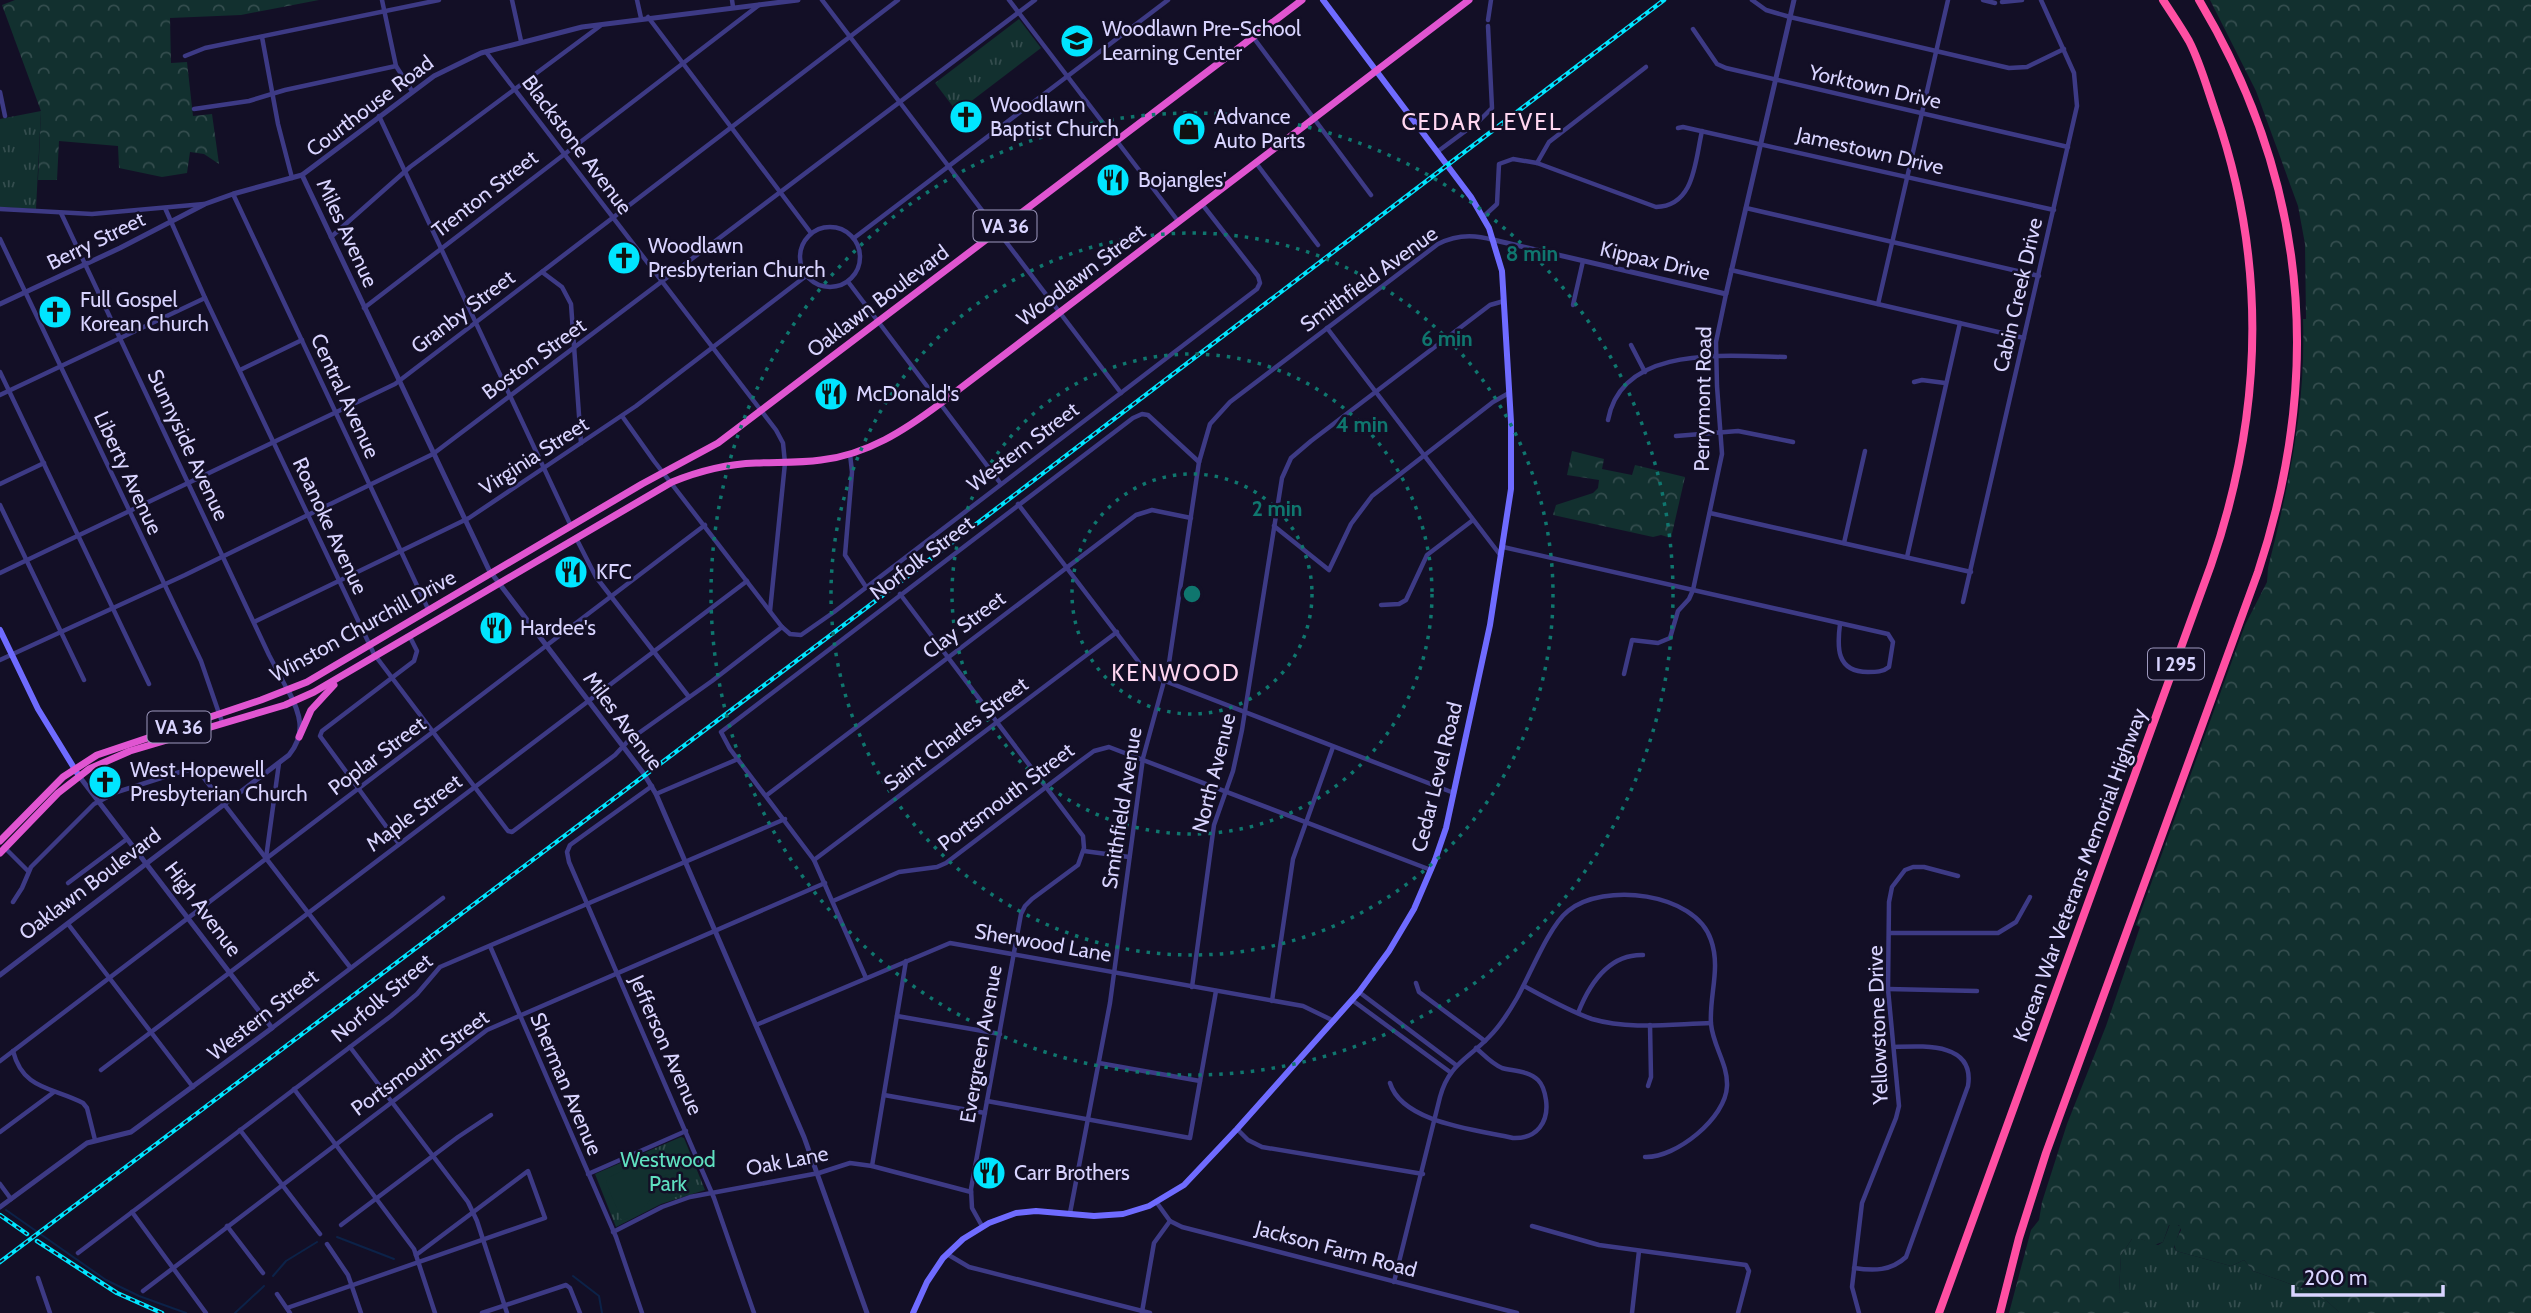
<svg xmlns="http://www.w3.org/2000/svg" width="2531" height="1313" font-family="Cabin,sans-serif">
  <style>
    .grass { fill: url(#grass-tufts) }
    .forest { fill: url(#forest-crowns) }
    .pitch { fill: #12302f }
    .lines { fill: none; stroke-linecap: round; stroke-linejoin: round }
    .stream { stroke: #0c2248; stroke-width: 2 }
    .minor { stroke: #3d3a85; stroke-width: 4.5 }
    .tertiary { stroke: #3d3a85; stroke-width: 5 }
    .secondary { stroke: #6f6bff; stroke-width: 6 }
    .trunk { stroke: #e055d1; stroke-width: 7 }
    .motorway { stroke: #ff4fa3; stroke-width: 8 }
    .rail-casing { stroke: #00e5ff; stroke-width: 4.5 }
    .rail { stroke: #130f26; stroke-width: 2; stroke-dasharray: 5; stroke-linecap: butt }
    .ring { fill: none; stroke: #0f766e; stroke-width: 3.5; stroke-dasharray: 3.5 7 }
    .labels { text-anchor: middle; stroke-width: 5; stroke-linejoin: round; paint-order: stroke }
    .shield { fill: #130f26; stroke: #9e99be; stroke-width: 2 }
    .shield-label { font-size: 19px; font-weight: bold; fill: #d9d4ff }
    .poi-label { font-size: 21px; fill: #d9d4ff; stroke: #130f26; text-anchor: start }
    .street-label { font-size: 21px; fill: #d9d4ff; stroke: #130f26 }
    .park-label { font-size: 21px; fill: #5fe0c0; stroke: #130f26 }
    .neighbourhood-label { font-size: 23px; letter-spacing: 2px; fill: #ffd6f0; stroke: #130f26 }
    .centre { fill: #0f766e; stroke: #130f26; stroke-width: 3.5 }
    .ring-label { font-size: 21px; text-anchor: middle; font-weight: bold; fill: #0f766e; stroke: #130f26; stroke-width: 5; stroke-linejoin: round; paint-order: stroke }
  </style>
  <defs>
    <pattern id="grass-tufts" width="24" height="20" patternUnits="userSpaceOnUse" patternTransform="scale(1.75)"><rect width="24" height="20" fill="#12302f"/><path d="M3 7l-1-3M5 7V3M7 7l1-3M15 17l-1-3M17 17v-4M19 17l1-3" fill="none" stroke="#344d4e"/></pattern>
    <pattern id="forest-crowns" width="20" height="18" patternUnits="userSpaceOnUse" patternTransform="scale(1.75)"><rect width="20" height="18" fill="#12302f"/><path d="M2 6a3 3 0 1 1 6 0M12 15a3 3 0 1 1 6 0" fill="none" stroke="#344d4e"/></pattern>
  </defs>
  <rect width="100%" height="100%" fill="#130f26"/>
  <g class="grass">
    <path d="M1019,19L1041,48L957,112L935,83Z"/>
    <path d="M41,111L36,209L0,207V119Z"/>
    <path d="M681,1137L684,1138L705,1190L661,1204L616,1227L595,1174Z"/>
    <path d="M2170,1224H2176L2181,1227L2174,1247L2176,1251L2231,1266L2244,1260L2253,1271L2305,1289L2327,1301L2340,1313H2141L2119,1292L2121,1255L2132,1239H2141L2158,1245L2163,1242Z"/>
  </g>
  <g class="forest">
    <path d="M15,0H319L241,15L170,18L171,63L187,62L193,116L212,114L219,164L204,154L190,152L187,173L162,177L119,168L118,146L59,141L57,180H38L41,111L2,5Z"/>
    <path d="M2210,0H2531V1313H2340L2327,1301L2305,1289L2253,1271L2244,1260L2231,1266L2176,1251L2174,1244L2181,1230L2179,1225H2169L2163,1242L2154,1245L2141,1239H2132L2121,1255L2119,1292L2135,1301L2141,1313H2009L2031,1230L2039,1220L2042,1202L2067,1124L2106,1026L2140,927L2136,925L2245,625L2267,582L2268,568C2289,484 2306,407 2303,319H2306L2305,244L2298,206L2256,91Z"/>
    <path d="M1572,451L1604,459L1602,469L1632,475L1635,465L1685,477L1671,538L1661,535L1653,537L1553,515L1556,505L1593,493L1598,488L1599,480L1567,475Z"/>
  </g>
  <g class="pitch">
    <path d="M649,1159C659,1192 654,1206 622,1221L606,1182L609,1177Z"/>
    <path d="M684,1171L689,1193L667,1198L661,1176Z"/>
  </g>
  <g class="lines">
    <g class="stream">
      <path d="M6,1210L106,1280L139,1296L186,1313"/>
      <path d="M337,1237L394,1259"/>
      <path d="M273,1276L286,1261L317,1242"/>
      <path d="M573,1276L599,1296L602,1313"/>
      <path d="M235,1313L264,1286"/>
    </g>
    <g class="minor">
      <path d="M382,0L396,66L412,91"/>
      <path d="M512,0L521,41"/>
      <path d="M637,0L641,18"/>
      <path d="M732,0L733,7"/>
      <path d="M822,0L1121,393"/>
      <path d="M1009,0L1178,221"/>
      <path d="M1752,0L1766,10L1790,17L2009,68L2027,67L2064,49"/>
      <path d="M1983,0L1995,3"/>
      <path d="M2002,2L2022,0"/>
      <path d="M648,17L811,233"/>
      <path d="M1488,20L1491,0"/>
      <path d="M1693,29L1717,64L1726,68L2068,147"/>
      <path d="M262,37L278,124L292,178"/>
      <path d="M1253,37L1371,195"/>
      <path d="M486,52L776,430L783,443L785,463L770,611"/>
      <path d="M185,56L205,48L439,0"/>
      <path d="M0,92L5,116"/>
      <path d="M194,109L249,101L285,90L396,66"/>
      <path d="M379,116L571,526"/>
      <path d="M1678,128L1683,127L2054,210"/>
      <path d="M1437,152L1479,121L1492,108L1488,26"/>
      <path d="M1256,163L1318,245"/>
      <path d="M1537,163L1549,142L1646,67"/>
      <path d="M233,194L429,611"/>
      <path d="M165,208L205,298L374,654L508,831L512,832L615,755L629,740L712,681L782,627"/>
      <path d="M1746,208L2039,276"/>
      <path d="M0,209L92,214L204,204"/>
      <path d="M61,213L269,655L287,689"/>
      <path d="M1483,217L1497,204L1499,164L1513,159L1537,163L1656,207C1695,206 1695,161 1702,131"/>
      <circle cx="830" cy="257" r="30"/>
      <path d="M331,237L410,167L600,26"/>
      <path d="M854,238L1168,0"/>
      <path d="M0,239L201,661L222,722"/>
      <path d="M1731,270L2024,338"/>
      <path d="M542,272L562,287L571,304L581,443"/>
      <path d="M849,283L1001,484"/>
      <path d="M1878,304L1948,0"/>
      <path d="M1573,305L1583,261"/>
      <path d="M364,308L759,5"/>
      <path d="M1327,328L1501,556"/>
      <path d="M1631,345L1645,372"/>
      <path d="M240,370L302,340"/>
      <path d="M0,372L149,684"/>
      <path d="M1914,382L1922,380L1945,383"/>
      <path d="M0,395L205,298"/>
      <path d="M622,416L654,461L782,627L790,634L801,635L834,612L1257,289L1260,283L1258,276L1202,204"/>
      <path d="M1608,420C1622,344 1727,356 1785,357"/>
      <path d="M1676,436L1738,431L1793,442"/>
      <path d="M850,454L852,472L845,555L866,587"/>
      <path d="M0,484L44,463"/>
      <path d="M1018,504L1144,669L1152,676L1454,793"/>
      <path d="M0,505L84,680"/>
      <path d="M1710,513L1971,572"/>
      <path d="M1274,526L1329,570L1351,524L1372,496L1493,402L1509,393"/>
      <path d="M576,538L596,577L689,697"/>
      <path d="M1844,543L1865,451"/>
      <path d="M1503,547L1888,634L1893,642L1889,667C1883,672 1876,672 1868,672C1836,672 1837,647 1840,624"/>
      <path d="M1907,557L1960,323"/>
      <path d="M0,573L395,384L898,0"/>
      <path d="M900,594L1083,836L1084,848L1078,865L1032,899L1025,906L1021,914L971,1189L972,1208L982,1226"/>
      <path d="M1963,602L2077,106L2074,73L2041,0"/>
      <path d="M1381,605L1399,604L1406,600L1427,555L1473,520"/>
      <path d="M254,622L469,518L636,406L806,276"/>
      <path d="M0,660L185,575L433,454L1035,0"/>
      <path d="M1624,674L1632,640L1658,643L1670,638L1678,611L1689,599L1693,590L1722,454L1717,386L1716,342L1726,294"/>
      <path d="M652,786L570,845L567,852L569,862L714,1198L754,1313"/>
      <path d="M656,794L738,759"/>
      <path d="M767,795L1136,515L1152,510L1191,518"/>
      <path d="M399,844L320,736L322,731L414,661L417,651L410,637"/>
      <path d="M4,847L28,871"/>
      <path d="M1084,851L1129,857"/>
      <path d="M266,858L279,763"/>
      <path d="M814,860L1117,632"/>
      <path d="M68,883L127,839"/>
      <path d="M833,901L899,872L937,867L946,863L1079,762L1094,751L1109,747L1431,870"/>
      <path d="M13,902L22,888L31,867L94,804L117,792L180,772L197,769L350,967"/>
      <path d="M68,924L193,1087"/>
      <path d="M1890,933H1998L2016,922L2030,897"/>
      <path d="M490,946L616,1237L642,1313"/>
      <path d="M866,978L814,860L730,749L721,732L1133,418L1142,414L1148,415L1199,462"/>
      <path d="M1416,983L1419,992L1485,1041"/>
      <path d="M1524,986C1546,998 1569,1011 1592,1019C1630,1030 1672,1024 1711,1023"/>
      <path d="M1192,987L1214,825L1233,771L1242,730L1282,478L1291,458L1311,441L1490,305L1504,301"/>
      <path d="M1888,989L1977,991"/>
      <path d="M1359,992L1456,1065"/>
      <path d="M1352,1000L1450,1072"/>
      <path d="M1272,1001L1293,859L1333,747"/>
      <path d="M1578,1013C1589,985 1608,954 1643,955"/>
      <path d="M897,1016L1000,1034"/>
      <path d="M756,1025L950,943L1303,1006L1334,1021"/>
      <path d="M272,1028L443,898"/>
      <path d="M350,1047L468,1202L477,1221L507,1313"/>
      <path d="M13,1051C23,1090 52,1087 83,1103L87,1108L95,1140"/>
      <path d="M0,1061L705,525"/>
      <path d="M1099,1063L1200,1081"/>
      <path d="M101,1070L747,581"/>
      <path d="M1390,1083C1402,1123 1478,1130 1513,1138C1537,1139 1549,1122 1546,1100C1545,1093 1543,1085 1538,1080C1529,1071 1513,1071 1502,1068C1492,1064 1484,1055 1476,1048"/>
      <path d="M1648,1086L1651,1077L1650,1025"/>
      <path d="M294,1089L414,1249L435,1313"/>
      <path d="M884,1095L985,1113"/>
      <path d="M987,1101L1190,1138L1216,991"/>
      <path d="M1237,1129L1248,1140L1262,1147L1423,1174"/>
      <path d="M240,1130L320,1234"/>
      <path d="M0,1132L54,1092"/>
      <path d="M872,1166L906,961"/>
      <path d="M588,1174L686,1131"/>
      <path d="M0,1184L11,1199"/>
      <path d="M1157,1203L1170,1221L1182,1227L1517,1313"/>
      <path d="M132,1212L206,1313"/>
      <path d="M1070,1213L1110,1003L1143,758L1169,663L1199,462L1210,424L1230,402L1438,244C1455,235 1474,234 1493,240"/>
      <path d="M341,1225L458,1137L491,1115"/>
      <path d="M227,1226L263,1273"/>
      <path d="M1532,1226L1599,1245L1746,1265L1749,1271L1738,1313"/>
      <path d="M613,1232L662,1207L690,1197L819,1173L850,1163L872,1166L971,1192"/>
      <path d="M327,1244L348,1275L361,1313"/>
      <path d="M78,1253L391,1016L417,994L440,967L785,819"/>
      <path d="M947,1254L969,1267L1150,1313"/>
      <path d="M1854,1268C1874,1271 1891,1271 1906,1257L1968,1086C1975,1042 1924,1046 1894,1047"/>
      <path d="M38,1278L50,1313"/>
      <path d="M1394,1282L1440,1097C1449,1064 1468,1059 1489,1037C1501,1025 1509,1012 1517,998C1530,975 1549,926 1568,911C1603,882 1695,892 1711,940C1721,968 1709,996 1711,1024C1713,1046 1728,1064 1727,1086C1726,1118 1676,1158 1645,1157"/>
      <path d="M143,1291L487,1030L825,883"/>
      <path d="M277,1294L290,1313"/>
      <path d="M287,1308L545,1218L528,1171L416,1255"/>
      <path d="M1142,1312L1154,1243L1170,1221"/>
      <path d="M482,1313L566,1285L570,1288L580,1313"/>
      <path d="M1632,1313L1639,1251"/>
      <path d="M1859,1313L1852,1287L1862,1203L1896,1118L1899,1106L1888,989L1889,902L1892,887L1905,870L1913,867H1924L1958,876"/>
    </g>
    <g class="tertiary">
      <path d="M302,175L489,570L644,774L656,794L804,1137L867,1313"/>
      <path d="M1494,240L1726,294L1794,0"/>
      <path d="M0,304L120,248L205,204L233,194L302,175L434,76L481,53L582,27L798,0"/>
      <path d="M0,975L289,755C307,733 300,713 288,690"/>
      <path d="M0,1207L87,1143L131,1132L272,1028L79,776"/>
    </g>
    <g class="secondary">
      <path d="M0,630L38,709L79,776"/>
      <path d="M913,1313L927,1282L943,1258L963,1239L989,1223L1016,1213L1036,1211L1094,1216L1123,1214L1149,1206L1184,1185L1237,1129L1359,992L1389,951L1414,909L1435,860L1446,828L1490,625L1511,489V422L1502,271L1489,228L1471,197L1323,0"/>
    </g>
    <g class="trunk">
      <path d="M299,737L311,710L334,685"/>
      <path d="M0,841L63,777L97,755L261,700L307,682L642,484L718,443L1302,0"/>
      <path d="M0,853L58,793L89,769L130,751L285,705L314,692L672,482C699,471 726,464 756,463C778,462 799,463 821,460C867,455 905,430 941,403L1469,0"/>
    </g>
    <g class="motorway">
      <path d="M1939,1313L2211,565C2263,414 2268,263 2215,111C2207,88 2200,62 2189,41C2181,27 2172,14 2163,0"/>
      <path d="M2000,1313L2019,1238L2046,1153L2258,572C2324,373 2307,181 2199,0"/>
    </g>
    <defs>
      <g id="rail">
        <path d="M0,1215L27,1234"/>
        <path d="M37,1241L117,1293L162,1313"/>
        <path d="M0,1262L828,637L1664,0"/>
      </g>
    </defs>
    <use href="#rail" class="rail-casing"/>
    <use href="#rail" class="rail"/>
  </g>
  <g class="ring">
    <circle cx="1192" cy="594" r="120"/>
    <circle cx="1192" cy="594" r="240"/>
    <circle cx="1192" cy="594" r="361"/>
    <circle cx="1192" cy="594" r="481"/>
  </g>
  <defs>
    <symbol id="school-disc" viewBox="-11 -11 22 22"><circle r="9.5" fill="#00e5ff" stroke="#130f26"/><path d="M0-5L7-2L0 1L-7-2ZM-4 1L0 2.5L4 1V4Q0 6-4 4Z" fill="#111"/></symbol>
    <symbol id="church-disc" viewBox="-11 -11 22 22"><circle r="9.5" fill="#00e5ff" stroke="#130f26"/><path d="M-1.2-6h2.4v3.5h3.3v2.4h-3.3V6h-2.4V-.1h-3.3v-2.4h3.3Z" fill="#111"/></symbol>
    <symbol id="shop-disc" viewBox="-11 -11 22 22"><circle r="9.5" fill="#00e5ff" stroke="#130f26"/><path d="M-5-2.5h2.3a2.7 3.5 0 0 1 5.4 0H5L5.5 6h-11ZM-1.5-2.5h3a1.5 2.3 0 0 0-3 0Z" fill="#111"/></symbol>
    <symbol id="restaurant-disc" viewBox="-11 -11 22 22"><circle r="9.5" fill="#00e5ff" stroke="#130f26"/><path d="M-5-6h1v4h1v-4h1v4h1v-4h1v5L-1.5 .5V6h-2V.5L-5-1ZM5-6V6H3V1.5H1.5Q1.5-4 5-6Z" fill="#111"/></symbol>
  </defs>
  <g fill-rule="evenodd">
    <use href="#school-disc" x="1058" y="22" width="38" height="38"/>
    <use href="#church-disc" x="947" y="98" width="38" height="38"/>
    <use href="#shop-disc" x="1170" y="110" width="38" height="38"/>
    <use href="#restaurant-disc" x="1094" y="161" width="38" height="38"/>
    <use href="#church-disc" x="605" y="239" width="38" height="38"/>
    <use href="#church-disc" x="36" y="293" width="38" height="38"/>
    <use href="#restaurant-disc" x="812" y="375" width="38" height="38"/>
    <use href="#restaurant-disc" x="552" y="553" width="38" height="38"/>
    <use href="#restaurant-disc" x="477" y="609" width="38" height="38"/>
    <use href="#church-disc" x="86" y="763" width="38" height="38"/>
    <use href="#restaurant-disc" x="970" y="1154" width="38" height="38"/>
  </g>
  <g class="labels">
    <g class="shield">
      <rect x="973.5" y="210.5" width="63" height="31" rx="5"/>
      <rect x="2148" y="648.5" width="56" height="31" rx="5"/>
      <rect x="147.5" y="711.5" width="63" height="31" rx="5"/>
    </g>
    <g class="shield-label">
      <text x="1005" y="233">VA 36</text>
      <text x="2176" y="671">I 295</text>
      <text x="179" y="734">VA 36</text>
    </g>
    <g class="poi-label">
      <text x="1102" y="36">Woodlawn Pre-School<tspan x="1102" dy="24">Learning Center</tspan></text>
      <text x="990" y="112">Woodlawn<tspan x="990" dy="24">Baptist Church</tspan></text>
      <text x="1214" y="124">Advance<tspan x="1214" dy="24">Auto Parts</tspan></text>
      <text x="1138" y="187">Bojangles'</text>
      <text x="648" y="253">Woodlawn<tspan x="648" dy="24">Presbyterian Church</tspan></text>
      <text x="80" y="307">Full Gospel<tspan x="80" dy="24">Korean Church</tspan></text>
      <text x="856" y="401">McDonald's</text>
      <text x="596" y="579">KFC</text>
      <text x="520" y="635">Hardee's</text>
      <text x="130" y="777">West Hopewell<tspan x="130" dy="24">Presbyterian Church</tspan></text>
      <text x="1014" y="1180">Carr Brothers</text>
    </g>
    <g class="street-label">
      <text transform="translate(1875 87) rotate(13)" y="7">Yorktown Drive</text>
      <text transform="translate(370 106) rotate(-37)" y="7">Courthouse Road</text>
      <text transform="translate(577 145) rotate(53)" y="7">Blackstone Avenue</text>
      <text transform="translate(1870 151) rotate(13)" y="7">Jamestown Drive</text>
      <text transform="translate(485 194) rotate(-38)" y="7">Trenton Street</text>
      <text transform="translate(347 233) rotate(65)" y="7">Miles Avenue</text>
      <text transform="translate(96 241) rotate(-26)" y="7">Berry Street</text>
      <text transform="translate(1655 261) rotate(13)" y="7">Kippax Drive</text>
      <text transform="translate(1081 275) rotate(-37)" y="7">Woodlawn Street</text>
      <text transform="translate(1369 279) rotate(-36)" y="7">Smithfield Avenue</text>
      <text transform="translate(2018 295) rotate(-77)" y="7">Cabin Creek Drive</text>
      <text transform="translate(878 301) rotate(-37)" y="7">Oaklawn Boulevard</text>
      <text transform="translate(463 312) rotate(-37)" y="7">Granby Street</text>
      <text transform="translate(534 359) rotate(-36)" y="7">Boston Street</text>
      <text transform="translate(345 396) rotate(65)" y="7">Central Avenue</text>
      <text transform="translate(1703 399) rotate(-89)" y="7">Perrymont Road</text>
      <text transform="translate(188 445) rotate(65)" y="7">Sunnyside Avenue</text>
      <text transform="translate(1023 447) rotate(-37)" y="7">Western Street</text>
      <text transform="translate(534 456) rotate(-33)" y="7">Virginia Street</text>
      <text transform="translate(128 473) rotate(65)" y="7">Liberty Avenue</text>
      <text transform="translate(330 526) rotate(65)" y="7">Roanoke Avenue</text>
      <text transform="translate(922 558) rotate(-37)" y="7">Norfolk Street</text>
      <text transform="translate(964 625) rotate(-37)" y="7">Clay Street</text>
      <text transform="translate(363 626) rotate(-29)" y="7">Winston Churchill Drive</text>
      <text transform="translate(623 721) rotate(53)" y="7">Miles Avenue</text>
      <text transform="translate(956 734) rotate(-37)" y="7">Saint Charles Street</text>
      <text transform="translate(377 756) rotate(-37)" y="7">Poplar Street</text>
      <text transform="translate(1214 773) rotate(-76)" y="7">North Avenue</text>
      <text transform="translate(1437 777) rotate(-76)" y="7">Cedar Level Road</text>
      <text transform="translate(1006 797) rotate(-37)" y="7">Portsmouth Street</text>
      <text transform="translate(1122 808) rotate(-81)" y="7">Smithfield Avenue</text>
      <text transform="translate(414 813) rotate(-37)" y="7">Maple Street</text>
      <text transform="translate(2080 875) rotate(-70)" y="7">Korean War Veterans Memorial Highway</text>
      <text transform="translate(90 884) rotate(-37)" y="7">Oaklawn Boulevard</text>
      <text transform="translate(203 909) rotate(53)" y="7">High Avenue</text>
      <text transform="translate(1043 943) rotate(10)" y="7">Sherwood Lane</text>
      <text transform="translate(382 998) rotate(-40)" y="7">Norfolk Street</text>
      <text transform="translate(263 1015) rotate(-38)" y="7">Western Street</text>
      <text transform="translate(1878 1025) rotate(-92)" y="7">Yellowstone Drive</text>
      <text transform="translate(981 1044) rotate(-80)" y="7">Evergreen Avenue</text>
      <text transform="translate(666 1045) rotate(66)" y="7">Jefferson Avenue</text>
      <text transform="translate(420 1063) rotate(-36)" y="7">Portsmouth Street</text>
      <text transform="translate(566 1084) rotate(67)" y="7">Sherman Avenue</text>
      <text transform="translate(787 1161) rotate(-11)" y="7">Oak Lane</text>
      <text transform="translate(1336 1249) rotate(15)" y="7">Jackson Farm Road</text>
    </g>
    <g class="park-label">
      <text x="668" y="1167">Westwood<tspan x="668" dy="24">Park</tspan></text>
    </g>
    <g class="neighbourhood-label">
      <text x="1482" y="130">CEDAR LEVEL</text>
      <text x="1176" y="681">KENWOOD</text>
    </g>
  </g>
  <circle cx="1192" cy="594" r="10" class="centre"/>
  <g class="ring-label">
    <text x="1532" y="261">8 min</text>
    <text x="1447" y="346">6 min</text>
    <text x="1362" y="432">4 min</text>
    <text x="1277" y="516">2 min</text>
  </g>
  <path d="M2293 1285v10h150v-10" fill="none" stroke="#d9d4ff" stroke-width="3.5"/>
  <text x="2304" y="1285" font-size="21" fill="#d9d4ff" stroke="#130f26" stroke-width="5" paint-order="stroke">200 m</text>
</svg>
